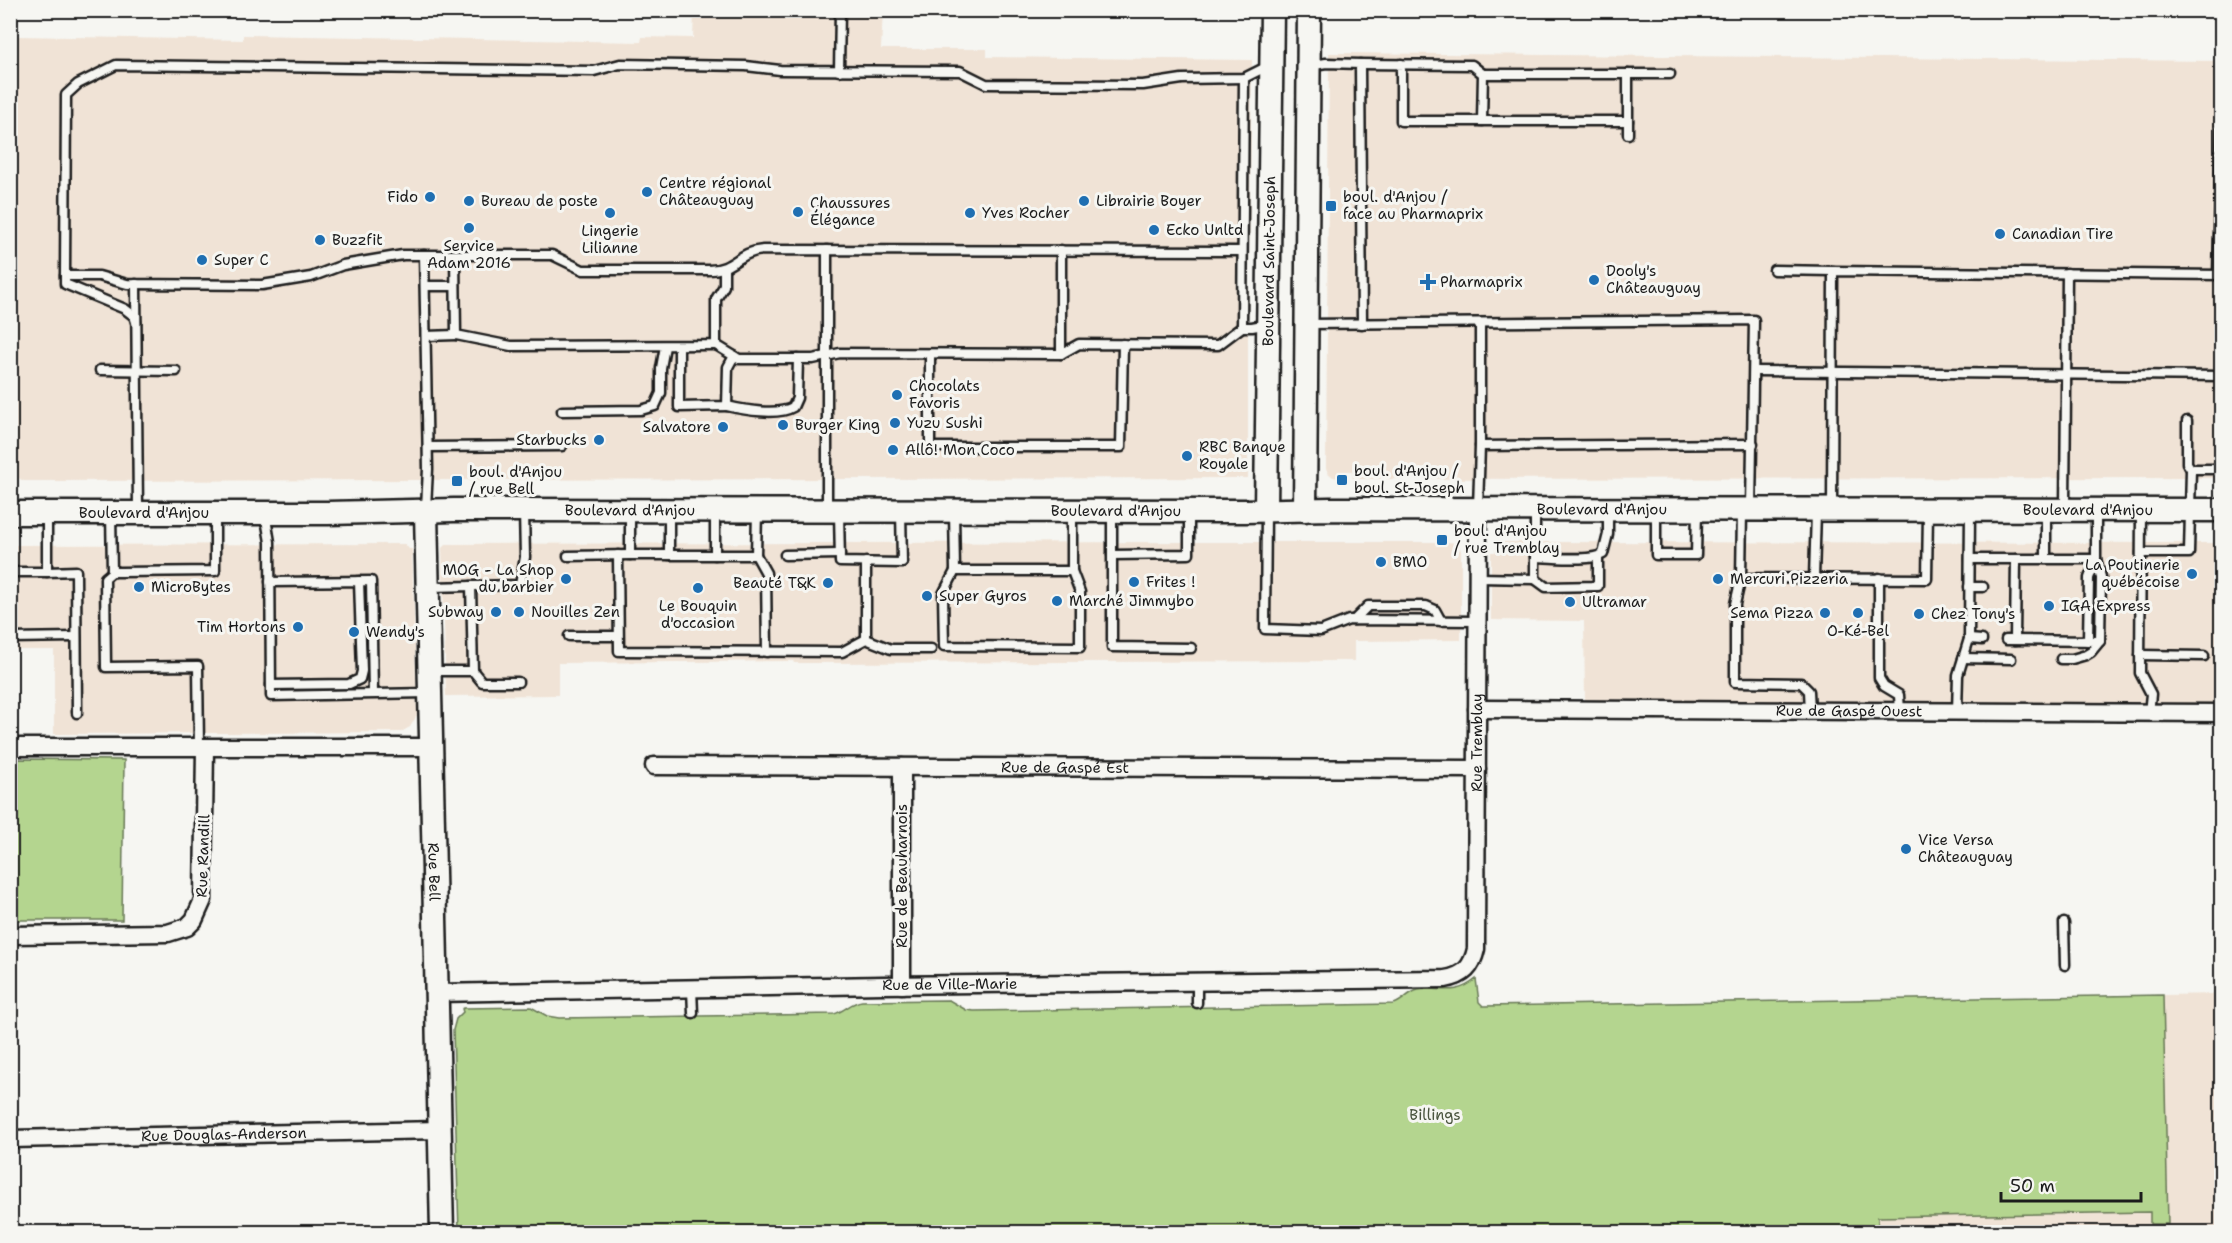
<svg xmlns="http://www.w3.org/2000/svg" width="2232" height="1243" font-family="'Shantell Sans',sans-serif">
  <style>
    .built { fill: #f0e3d6 }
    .green { fill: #b4d58f; stroke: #687856; stroke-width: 1.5 }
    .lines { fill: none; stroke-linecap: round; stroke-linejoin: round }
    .lane-casing { stroke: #1c1c1c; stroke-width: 13 }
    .street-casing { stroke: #1c1c1c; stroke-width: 21 }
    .secondary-casing { stroke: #1c1c1c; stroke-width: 27 }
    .lane { stroke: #f6f6f2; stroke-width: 8 }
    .street { stroke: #f6f6f2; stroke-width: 16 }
    .secondary { stroke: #f6f6f2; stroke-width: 22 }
    .poi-dot { fill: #1f6fb2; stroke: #f6f6f2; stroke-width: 2 }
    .labels { text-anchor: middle; stroke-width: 6; stroke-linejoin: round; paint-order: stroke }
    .poi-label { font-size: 15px; fill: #1c1c1c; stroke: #f6f6f2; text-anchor: start }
    .street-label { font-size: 15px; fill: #1c1c1c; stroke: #f6f6f2 }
    .park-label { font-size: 15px; fill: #4a543e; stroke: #f6f6f2 }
  </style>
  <rect width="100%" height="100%" fill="#f6f6f2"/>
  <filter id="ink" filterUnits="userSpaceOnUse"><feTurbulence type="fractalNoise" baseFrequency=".0167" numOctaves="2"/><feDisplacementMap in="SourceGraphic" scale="12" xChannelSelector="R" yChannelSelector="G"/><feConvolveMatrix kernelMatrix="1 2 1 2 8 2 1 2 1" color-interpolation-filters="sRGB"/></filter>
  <g filter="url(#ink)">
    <g class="built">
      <path d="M883,10L881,49H987V57L1252,60L1248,342V478L24,481L18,478L16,469L15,36L243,40V35L641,42L642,37L693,38L694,11Z"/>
      <path d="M1329,53L2221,61V478L1353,479L1352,471H1338V478L1333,477L1328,473L1326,468Z"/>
      <path d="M1197,542H1435L1436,546H1446V542L1458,543L1461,551V640L1354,641V661L794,663L793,661L558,663V695L446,696L442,548L446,544Z"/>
      <path d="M1502,542L2221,543V706L1585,703L1584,621L1491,620V552H1495L1496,548Z"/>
      <path d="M405,544L409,549H412L417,715L410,727L401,732L54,734V650H11L10,545Z"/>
      <path d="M2221,994V1232H1878V1217L2151,1212V1224H2168L2163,995Z"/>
    </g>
    <g class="green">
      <path d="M11,759L124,760L122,920H11Z"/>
      <path d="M1476,979L1479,1002L1483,1006L2163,995L2168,1224H2150V1212L1878,1217V1232H459L453,1030L456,1019L463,1012L462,1009L464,1008L531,1007L547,1016L559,1018L834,1014C845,1011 851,1002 862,1001L949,1000L966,1010L974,1011L1394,1004C1403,1001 1407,994 1415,991C1437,984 1452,999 1476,979Z"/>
    </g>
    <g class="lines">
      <defs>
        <g id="lane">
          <path d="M1360,64L1472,65L1483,74L1482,121H1401V64"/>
          <path d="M1309,66L1326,63L1360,64L1362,324"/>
          <path d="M839,71L840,10"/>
          <path d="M1483,74H1670"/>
          <path d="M1244,78L1242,327H1252L1268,324"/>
          <path d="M1482,121H1628"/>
          <path d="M1628,134V74"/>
          <path d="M424,255L428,469L426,508"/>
          <path d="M455,255L456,335L511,346L716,345V299L724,286V269"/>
          <path d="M1774,270L1833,271"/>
          <path d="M2218,275L2222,101"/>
          <path d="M65,276L66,95L78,84L116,65L594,71L620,64L746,66L780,70L960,71L986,84L1143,85L1182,79L1244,78L1268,66"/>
          <path d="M136,284L138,511"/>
          <path d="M425,286H455"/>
          <path d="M136,322L134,316L125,309L65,284V276H99L127,284L262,285L311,277L343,265L403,255H552L583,270H708C735,270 737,252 763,250L1242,251"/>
          <path d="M1480,323V446L1753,444"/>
          <path d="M1307,324L1754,320L1751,507"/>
          <path d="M426,336L456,335"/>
          <path d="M716,345L739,359H813L840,353L1061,354L1079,344L1218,345L1242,327"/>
          <path d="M679,346V407L727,406L728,367L734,356"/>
          <path d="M930,354V447H1121L1123,344"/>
          <path d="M1061,354V250"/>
          <path d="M100,370L176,371"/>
          <path d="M1754,371L2222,376"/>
          <path d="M727,406C744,410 778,416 793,407L797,398L798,359"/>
          <path d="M562,411L641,410L655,406L661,393V368L665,346"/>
          <path d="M2187,421V463L2191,469"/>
          <path d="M428,447L562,446"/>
          <path d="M2065,507L2067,273"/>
          <path d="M1478,508L1480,446"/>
          <path d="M1832,508L1833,271L2222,275"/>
          <path d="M1535,510V557C1552,557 1590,562 1603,554L1608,534V510"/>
          <path d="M827,511V250"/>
          <path d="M954,511L955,571H1072V512"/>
          <path d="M1266,511L1265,629L1321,631L1349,620L1477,621"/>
          <path d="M1656,511V555H1696L1697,512"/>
          <path d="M1742,511L1741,578L1927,579L1928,511"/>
          <path d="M2141,511L2140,673L2151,694L2149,713"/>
          <path d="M630,512V555H756L757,512"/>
          <path d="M669,512V555"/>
          <path d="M839,512L840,562L902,563L901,511"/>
          <path d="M1112,512V647L1191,648"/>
          <path d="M111,513L112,572H120L215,571V513"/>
          <path d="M265,513L270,542L271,696L428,693"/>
          <path d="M2141,553H2189L2191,469H2222"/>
          <path d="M618,555L619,651L842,652L866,639L891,649H931"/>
          <path d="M715,555V511"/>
          <path d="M756,555L766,573L767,652"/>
          <path d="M785,555L840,554"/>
          <path d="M1112,555L1189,554V511"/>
          <path d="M568,556L630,555"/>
          <path d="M1970,559H2046V511"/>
          <path d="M2046,559H2096"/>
          <path d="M866,562V639"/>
          <path d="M955,571L943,594L944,646L1080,647V592L1072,571"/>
          <path d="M10,572H47V515"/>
          <path d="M47,572L76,571L77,713"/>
          <path d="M112,572L105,578L106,667L198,666L199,747"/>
          <path d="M1478,578L1535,579V557"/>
          <path d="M1741,578L1735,604V682L1801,683L1809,691L1810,711"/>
          <path d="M1814,578L1816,512"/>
          <path d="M1879,578V678L1884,686L1899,695L1900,712"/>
          <path d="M1535,579L1546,587L1598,586V557"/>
          <path d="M270,582L371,581L373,693"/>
          <path d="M430,587L520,585L525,557L524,511"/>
          <path d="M1969,587H1983"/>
          <path d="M1354,620L1368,606H1426L1435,610L1441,621"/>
          <path d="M569,636H618"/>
          <path d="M10,638L76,637"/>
          <path d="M1969,639L1982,640"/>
          <path d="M2006,640L2100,641"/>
          <path d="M2015,640L2016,559"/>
          <path d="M2088,641L2089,578L2096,560"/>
          <path d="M2140,655L2204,656"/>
          <path d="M1963,658L2011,659"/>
          <path d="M2061,659H2072L2086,655L2091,652L2100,641L2101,577L2096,559V511"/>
          <path d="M429,671H473L471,586"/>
          <path d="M473,671L482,682H518"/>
          <path d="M271,685L349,684L360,679L362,671L359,581"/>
          <path d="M1957,712L1958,675L1969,639L1970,511"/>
          <path d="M2064,923L2065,965"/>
          <path d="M1197,981V1003"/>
          <path d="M692,989L693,1013"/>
        </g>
        <g id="street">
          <path id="s1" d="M1477,709L2222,713"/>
          <path d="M10,747H205L203,900L194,920L187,927L168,933L10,935"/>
          <path d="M205,747H431"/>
          <path id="s2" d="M654,766L1477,769"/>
          <path d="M902,767V985"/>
          <path id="s3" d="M436,993L883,985L1445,979C1464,976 1472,967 1476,949L1478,510"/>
          <path id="s4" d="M10,1139L440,1130"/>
        </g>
        <g id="secondary">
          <path id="s5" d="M1266,510L1272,10"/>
          <path d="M1305,510L1309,10"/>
          <path id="s6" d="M426,512L442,1232"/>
          <path id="s7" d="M10,513H328L454,510L1245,511L1330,509L2222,510"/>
        </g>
      </defs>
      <use href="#lane" class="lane-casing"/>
      <use href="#street" class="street-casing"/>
      <use href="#secondary" class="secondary-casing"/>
      <use href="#lane" class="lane"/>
      <use href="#street" class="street"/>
      <use href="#secondary" class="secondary"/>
    </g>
  </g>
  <g class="poi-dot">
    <circle cx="647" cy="192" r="6"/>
    <circle cx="430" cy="197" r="6"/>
    <circle cx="469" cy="201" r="6"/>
    <circle cx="1084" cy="201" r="6"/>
    <rect x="1325" y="200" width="12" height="12" rx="3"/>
    <circle cx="798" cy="212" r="6"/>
    <circle cx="610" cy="213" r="6"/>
    <circle cx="970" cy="213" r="6"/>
    <circle cx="469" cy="228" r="6"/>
    <circle cx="1154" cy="230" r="6"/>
    <circle cx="2000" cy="234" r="6"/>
    <circle cx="320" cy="240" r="6"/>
    <circle cx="202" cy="260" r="6"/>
    <circle cx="1594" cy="280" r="6"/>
    <path d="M1425 273h6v6h6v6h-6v6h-6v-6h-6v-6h6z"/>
    <circle cx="897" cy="395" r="6"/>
    <circle cx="895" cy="423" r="6"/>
    <circle cx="783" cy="425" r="6"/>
    <circle cx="723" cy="427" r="6"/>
    <circle cx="599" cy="440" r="6"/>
    <circle cx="893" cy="450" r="6"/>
    <circle cx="1187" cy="456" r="6"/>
    <rect x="1336" y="474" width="12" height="12" rx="3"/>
    <rect x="451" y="475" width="12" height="12" rx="3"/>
    <rect x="1436" y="534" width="12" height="12" rx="3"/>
    <circle cx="1381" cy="562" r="6"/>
    <circle cx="2192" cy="574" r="6"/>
    <circle cx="566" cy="579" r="6"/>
    <circle cx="1718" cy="579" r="6"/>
    <circle cx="1134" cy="582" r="6"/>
    <circle cx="828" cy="583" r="6"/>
    <circle cx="139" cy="587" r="6"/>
    <circle cx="698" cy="588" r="6"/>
    <circle cx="927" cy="596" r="6"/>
    <circle cx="1057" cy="601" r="6"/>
    <circle cx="1570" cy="602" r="6"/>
    <circle cx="2049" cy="606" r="6"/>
    <circle cx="496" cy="612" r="6"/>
    <circle cx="519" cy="612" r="6"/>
    <circle cx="1825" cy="613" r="6"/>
    <circle cx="1858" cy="613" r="6"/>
    <circle cx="1919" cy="614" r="6"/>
    <circle cx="298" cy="627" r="6"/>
    <circle cx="354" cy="632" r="6"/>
    <circle cx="1906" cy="849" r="6"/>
  </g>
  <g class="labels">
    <g class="poi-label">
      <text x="659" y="188">Centre régional<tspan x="659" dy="17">Châteauguay</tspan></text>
      <text x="418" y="202" text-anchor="end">Fido</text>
      <text x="1343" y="202">boul. d'Anjou /<tspan x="1343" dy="17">face au Pharmaprix</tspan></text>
      <text x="481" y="206">Bureau de poste</text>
      <text x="1096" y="206">Librairie Boyer</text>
      <text x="810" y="208">Chaussures<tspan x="810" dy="17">Élégance</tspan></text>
      <text x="982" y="218">Yves Rocher</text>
      <text x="1166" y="235">Ecko Unltd</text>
      <text x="610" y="236" text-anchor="middle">Lingerie<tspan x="610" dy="17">Lilianne</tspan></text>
      <text x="2012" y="239">Canadian Tire</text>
      <text x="332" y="245">Buzzfit</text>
      <text x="469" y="251" text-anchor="middle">Service<tspan x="469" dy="17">Adam 2016</tspan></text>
      <text x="214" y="265">Super C</text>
      <text x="1606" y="276">Dooly's<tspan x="1606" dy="17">Châteauguay</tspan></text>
      <text x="1440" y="287">Pharmaprix</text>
      <text x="909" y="391">Chocolats<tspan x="909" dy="17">Favoris</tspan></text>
      <text x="907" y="428">Yuzu Sushi</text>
      <text x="795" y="430">Burger King</text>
      <text x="711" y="432" text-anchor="end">Salvatore</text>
      <text x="587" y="445" text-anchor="end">Starbucks</text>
      <text x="1199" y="452">RBC Banque<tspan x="1199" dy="17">Royale</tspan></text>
      <text x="905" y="455">Allô! Mon Coco</text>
      <text x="1354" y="476">boul. d'Anjou /<tspan x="1354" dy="17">boul. St-Joseph</tspan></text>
      <text x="469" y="477">boul. d'Anjou<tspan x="469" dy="17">/ rue Bell</tspan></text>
      <text x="1454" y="536">boul. d'Anjou<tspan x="1454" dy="17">/ rue Tremblay</tspan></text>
      <text x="1393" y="567">BMO</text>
      <text x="2180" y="570" text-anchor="end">La Poutinerie<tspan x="2180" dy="17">québécoise</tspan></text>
      <text x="554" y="575" text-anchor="end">MOG - La Shop<tspan x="554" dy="17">du barbier</tspan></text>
      <text x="1730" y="584">Mercuri Pizzeria</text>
      <text x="1146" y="587">Frites !</text>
      <text x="816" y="588" text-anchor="end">Beauté T&amp;K</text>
      <text x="151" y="592">MicroBytes</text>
      <text x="939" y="601">Super Gyros</text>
      <text x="1069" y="606">Marché Jimmybo</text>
      <text x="1582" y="607">Ultramar</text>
      <text x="698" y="611" text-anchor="middle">Le Bouquin<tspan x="698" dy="17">d'occasion</tspan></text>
      <text x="2061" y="611">IGA Express</text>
      <text x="484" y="617" text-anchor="end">Subway</text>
      <text x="531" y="617">Nouilles Zen</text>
      <text x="1813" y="618" text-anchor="end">Sema Pizza</text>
      <text x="1931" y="619">Chez Tony's</text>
      <text x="286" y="632" text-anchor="end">Tim Hortons</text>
      <text x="1858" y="636" text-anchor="middle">O-Ké-Bel</text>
      <text x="366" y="637">Wendy's</text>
      <text x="1918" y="845">Vice Versa<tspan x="1918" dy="17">Châteauguay</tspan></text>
    </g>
    <g class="street-label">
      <text dy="5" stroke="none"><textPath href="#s5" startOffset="249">Boulevard Saint-Joseph</textPath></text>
      <text dy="5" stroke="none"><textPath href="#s7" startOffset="1592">Boulevard d'Anjou</textPath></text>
      <text dy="5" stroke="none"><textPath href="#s7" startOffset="620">Boulevard d'Anjou</textPath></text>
      <text dy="5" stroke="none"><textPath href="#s7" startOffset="1106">Boulevard d'Anjou</textPath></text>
      <text dy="5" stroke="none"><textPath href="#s7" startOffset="2078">Boulevard d'Anjou</textPath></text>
      <text dy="5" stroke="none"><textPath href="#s7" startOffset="134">Boulevard d'Anjou</textPath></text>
      <text dy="5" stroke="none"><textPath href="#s1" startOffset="372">Rue de Gaspé Ouest</textPath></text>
      <text dy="5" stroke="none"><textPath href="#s3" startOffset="1262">Rue Tremblay</textPath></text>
      <text dy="5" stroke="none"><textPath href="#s2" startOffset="411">Rue de Gaspé Est</textPath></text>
      <text transform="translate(203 856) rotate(-88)" y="5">Rue Randill</text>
      <text dy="5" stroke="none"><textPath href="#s6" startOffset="360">Rue Bell</textPath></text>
      <text transform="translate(902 876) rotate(-90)" y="5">Rue de Beauharnois</text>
      <text dy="5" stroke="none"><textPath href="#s3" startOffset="514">Rue de Ville-Marie</textPath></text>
      <text dy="5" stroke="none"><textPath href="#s4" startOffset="214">Rue Douglas-Anderson</textPath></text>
    </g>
    <g class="park-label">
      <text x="1435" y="1120">Billings</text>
    </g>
  </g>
  <rect width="2232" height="1243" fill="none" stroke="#f6f6f2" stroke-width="36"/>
  <rect x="18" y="18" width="2196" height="1207" fill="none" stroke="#1c1c1c" stroke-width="2" filter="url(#ink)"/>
  <path d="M2001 1192v9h140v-9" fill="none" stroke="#1c1c1c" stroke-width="3"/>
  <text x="2010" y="1192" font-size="18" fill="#1c1c1c" stroke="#f6f6f2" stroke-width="4.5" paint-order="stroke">50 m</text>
</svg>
